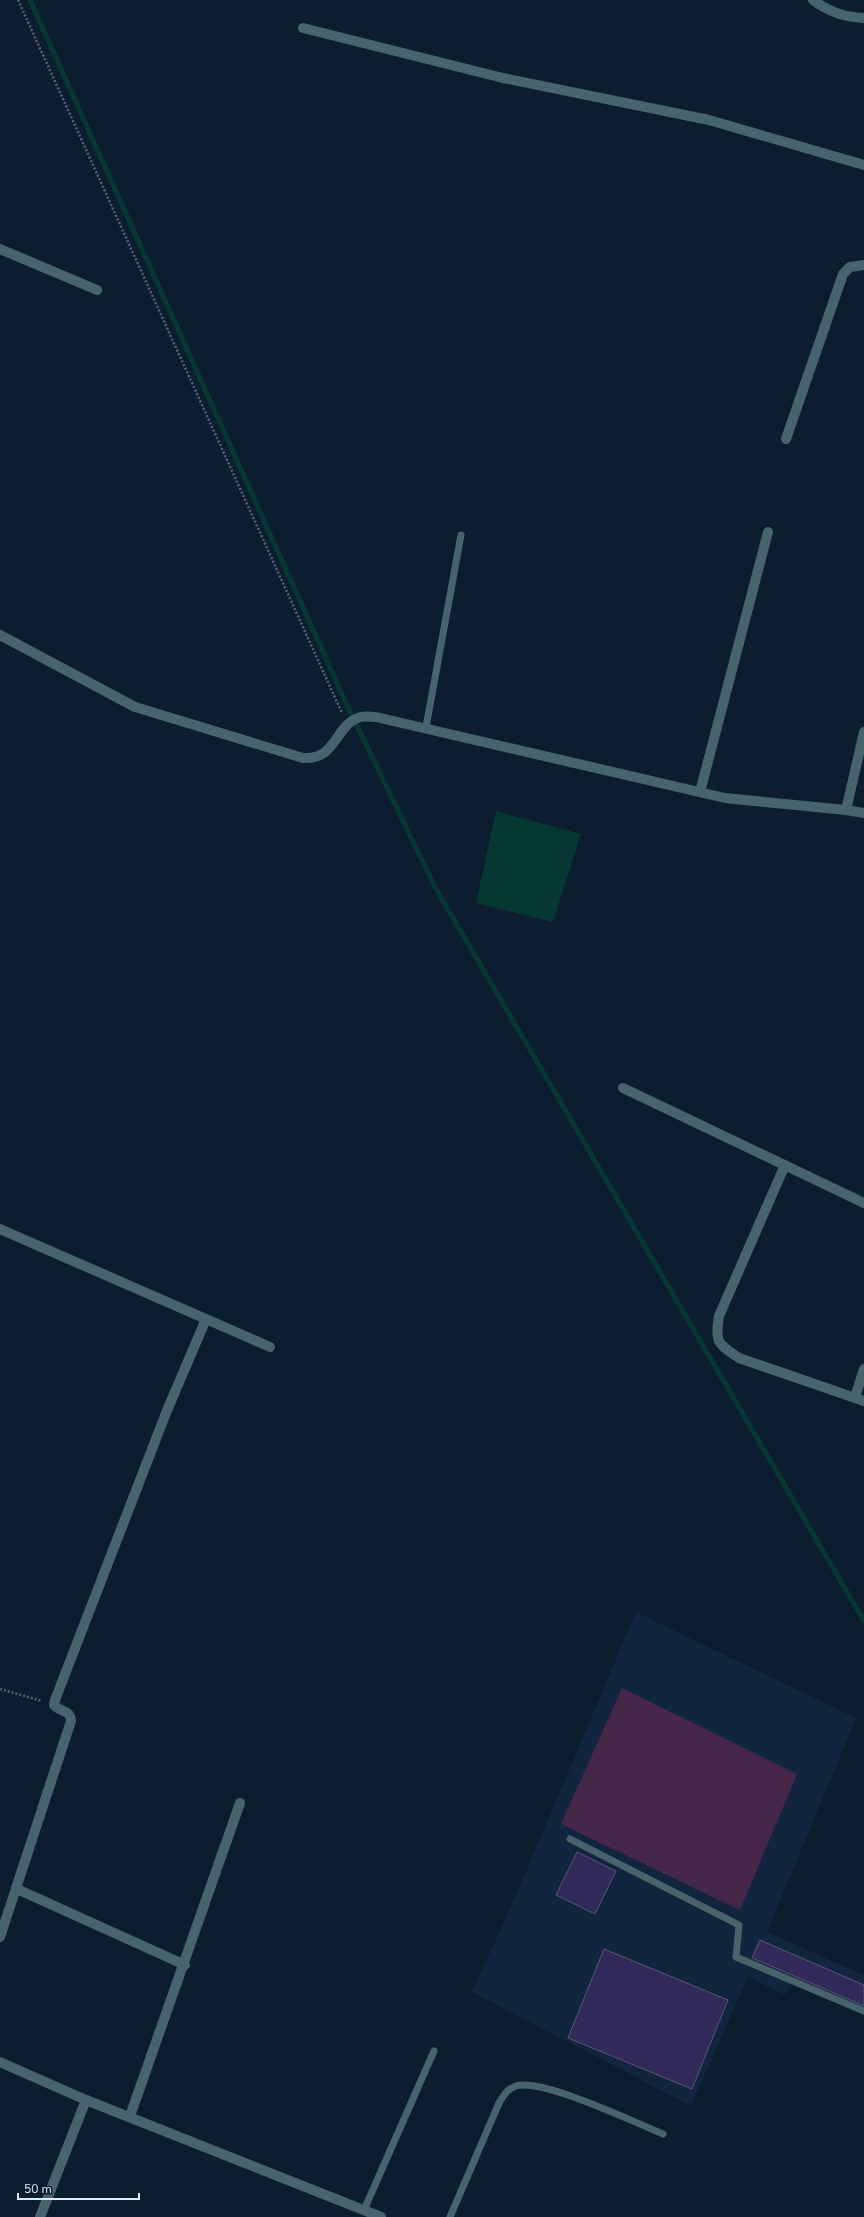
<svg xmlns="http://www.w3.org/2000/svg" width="864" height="2217" font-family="'Nunito Sans',sans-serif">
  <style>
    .built { fill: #11263e }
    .green { fill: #46274a }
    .water { fill: #063733 }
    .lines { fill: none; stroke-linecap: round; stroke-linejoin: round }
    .stream { stroke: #063733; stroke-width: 5 }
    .building { fill: #322a5a; stroke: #595772 }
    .path { stroke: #556375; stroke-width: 2.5; stroke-dasharray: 2 2; stroke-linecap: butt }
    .lane { stroke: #47646d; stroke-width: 7 }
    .street { stroke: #47646d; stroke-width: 10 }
  </style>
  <rect width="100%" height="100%" fill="#0d1d30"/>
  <path class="built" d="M636,1612L856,1718L767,1932L864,1975V2014L792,1983L785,1995L748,1977L691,2106L472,1992L517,1893Z"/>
  <path class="green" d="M622,1688L797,1774L740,1910L561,1824Z"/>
  <path class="water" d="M496,811L581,834L553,922L476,903Z"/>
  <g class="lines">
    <path class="stream" d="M30,0L346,703L436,889L864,1621"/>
  </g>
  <g class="building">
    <path d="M577,1852L616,1871L595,1914L556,1895Z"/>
    <path d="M760,1940L864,1985V2006L752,1958Z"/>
    <path d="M604,1949L728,2000L692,2089L568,2038Z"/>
  </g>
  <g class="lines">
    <g class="path">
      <path d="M18,0L342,713"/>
      <path d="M0,1689L42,1701"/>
    </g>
    <g class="lane">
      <path d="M426,727L461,535"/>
      <path d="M570,1839L739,1925L736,1957L864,2011"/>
      <path d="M364,2210L434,2051"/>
      <path d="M450,2217L499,2103C504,2095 507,2089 516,2086C542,2078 634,2122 663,2134"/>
    </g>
    <g class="street">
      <path d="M813,0C829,12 844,17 864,18"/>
      <path d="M303,28L503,78L709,120L864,165"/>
      <path d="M0,249L97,290"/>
      <path d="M786,439L843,274L850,267L864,265"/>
      <path d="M0,635L135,707L303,758C338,760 334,724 361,717C365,716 372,717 376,717L725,798L846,810L864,813"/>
      <path d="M700,792L768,532"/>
      <path d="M846,810L864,732"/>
      <path d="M623,1088L864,1203"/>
      <path d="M785,1165L719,1316C715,1343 717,1343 739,1358L864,1401"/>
      <path d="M0,1229L270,1347"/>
      <path d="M855,1397L864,1369"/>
      <path d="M17,1889L185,1965"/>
      <path d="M0,1937L71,1721C70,1709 61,1713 54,1705L55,1700L166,1413L206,1319"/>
      <path d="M0,2062L86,2100L381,2217"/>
      <path d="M130,2116L240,1803"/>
      <path d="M40,2217L86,2100"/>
    </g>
  </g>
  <path d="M18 2193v6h121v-6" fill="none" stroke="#dfe9f7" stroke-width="2"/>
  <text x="24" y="2193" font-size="12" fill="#dfe9f7" stroke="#0d1d30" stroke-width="3" paint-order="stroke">50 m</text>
</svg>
